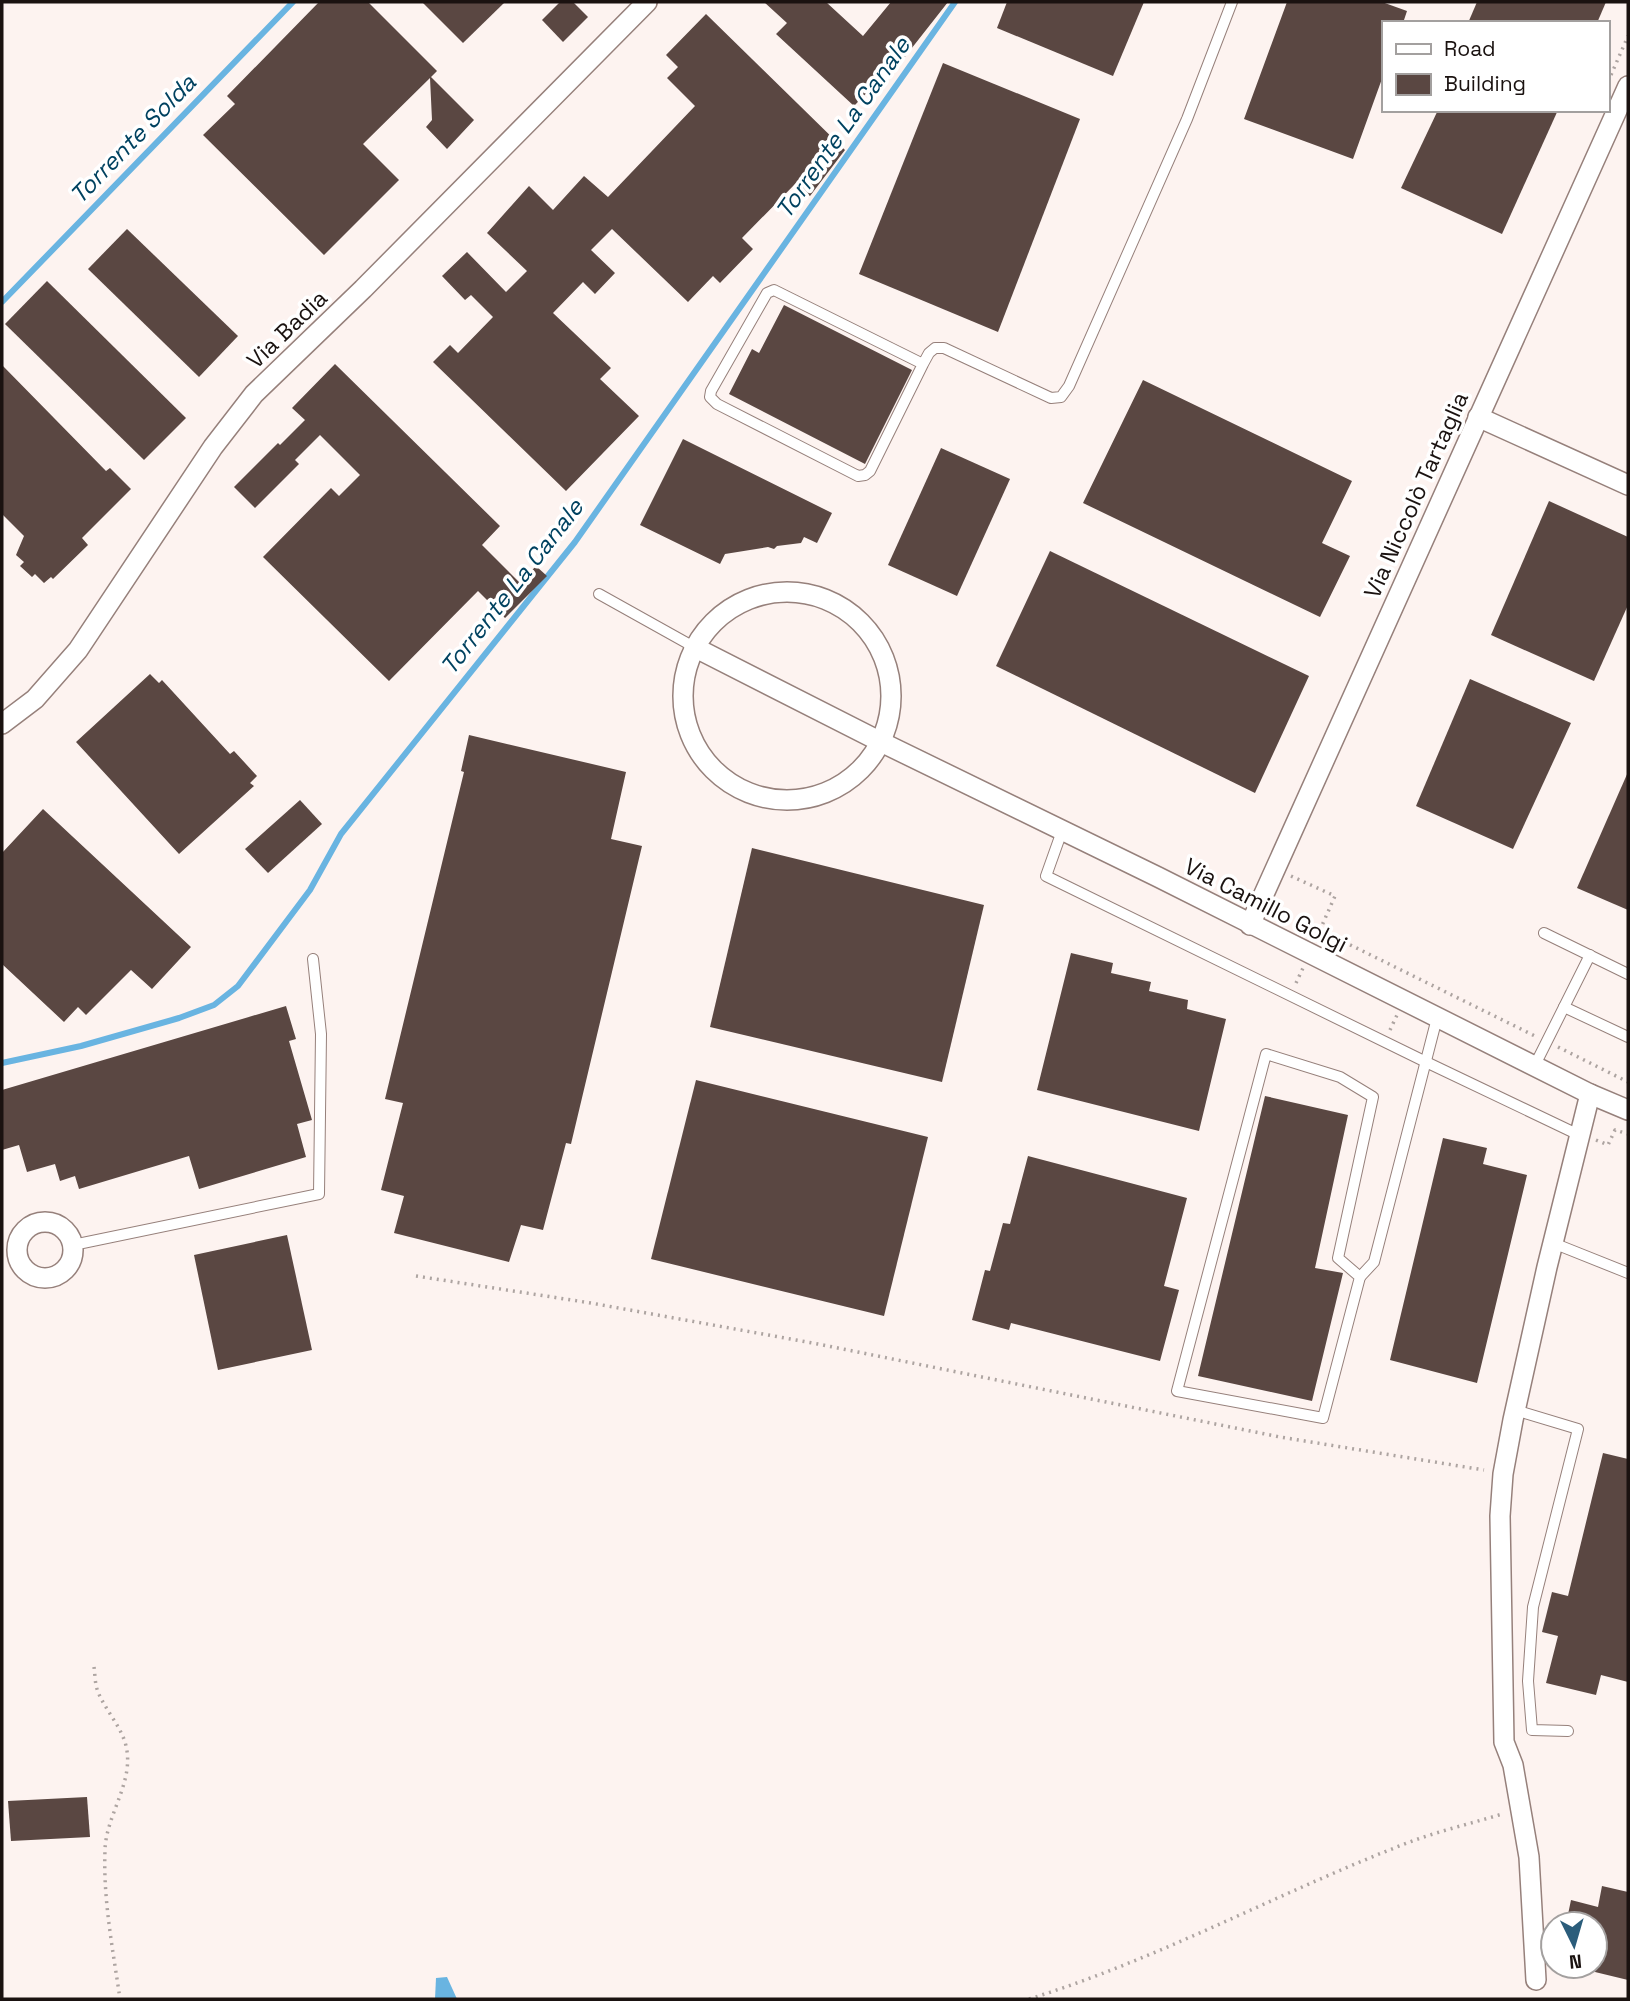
<svg xmlns="http://www.w3.org/2000/svg" width="1630" height="2001" font-family="'Space Grotesk',sans-serif">
  <style>
    .water { fill: #69b4e1 }
    .lines { fill: none; stroke-linecap: round; stroke-linejoin: round }
    .stream { stroke: #69b4e1; stroke-width: 6 }
    .building { fill: #5a4742 }
    .lane-casing { stroke: #96807b; stroke-width: 12 }
    .street-casing { stroke: #96807b; stroke-width: 22 }
    .path { stroke: #ada4a1; stroke-width: 3.5; stroke-dasharray: 2 5; stroke-linecap: butt }
    .lane { stroke: #fff; stroke-width: 10 }
    .street { stroke: #fff; stroke-width: 19 }
    .labels { text-anchor: middle; stroke-width: 7; stroke-linejoin: round; paint-order: stroke }
    .street-label { font-size: 23px; fill: #1a1210; stroke: #fff }
    .water-label { font-size: 24px; font-style: italic; fill: #004260; stroke: #fff }
  </style>
  <rect width="100%" height="100%" fill="#fdf3f0"/>
  <path class="water" d="M447,1977L457,1999H435L436,1978Z"/>
  <g class="lines">
    <g class="stream">
      <path d="M2,302L293,2"/>
      <path d="M2,1063L81,1046L179,1018L214,1005L238,986L310,890L341,834L575,542L955,2"/>
    </g>
  </g>
  <g class="building">
    <path d="M319,2H368L437,71L431,77L474,120L447,149L426,127L432,120L430,78L363,144L399,180L324,255L203,135L235,104L227,96Z"/>
    <path d="M422,2H505L463,43Z"/>
    <path d="M560,2H573L588,17L563,42L542,20Z"/>
    <path d="M764,2H826L863,36L891,2H948L904,58L902,56L854,106L776,34L787,23Z"/>
    <path d="M1007,2H1144L1113,76L997,28Z"/>
    <path d="M1287,2H1382L1407,11L1403,23H1383V76L1353,159L1244,119Z"/>
    <path d="M1477,2H1606L1597,23H1468Z"/>
    <path d="M706,14L845,150L810,196L796,183L742,238L753,249L720,283L713,276L688,302L612,229L591,250L615,273L595,294L583,282L553,313L611,368L600,379L639,416L566,491L433,362L450,345L458,353L493,317L471,295L465,300L442,276L467,252L506,292L527,271L487,233L529,186L553,210L584,176L608,197L695,106L667,78L678,67L666,55Z"/>
    <path d="M943,63L1080,119L998,332L859,274Z"/>
    <path d="M1438,110H1558L1502,234L1401,188Z"/>
    <path d="M127,229L238,336L199,377L88,269Z"/>
    <path d="M47,281L186,418L144,460L5,324Z"/>
    <path d="M784,305L912,370L865,464L729,394L752,349L759,353Z"/>
    <path d="M335,364L500,526L482,545L520,583L536,566L547,576L505,618L478,591L389,681L263,557L331,488L339,496L360,475L320,435L295,460L299,464L255,508L234,487L278,443L280,445L305,420L292,408Z"/>
    <path d="M2,365L106,471L110,468L131,489L82,538L88,545L53,579L51,577L44,583L35,574L32,577L20,566L24,562L16,555L24,536L2,514Z"/>
    <path d="M1143,380L1352,481L1322,543L1350,556L1320,617L1083,503Z"/>
    <path d="M683,439L832,513L817,543L804,537L801,543L777,546L774,549L768,547L725,554L720,564L640,525Z"/>
    <path d="M941,448L1010,479L957,596L888,565Z"/>
    <path d="M1549,501L1628,537V605L1594,681L1491,635Z"/>
    <path d="M1050,551L1309,676L1255,793L996,666Z"/>
    <path d="M150,674L159,683L162,680L230,754L234,751L257,776L250,783L254,786L179,854L76,742Z"/>
    <path d="M1470,679L1571,723L1513,849L1416,806Z"/>
    <path d="M469,735L626,772L611,839L642,846L571,1144L566,1143L543,1230L521,1225L509,1262L394,1233L404,1196L381,1190L403,1103L385,1099L464,772L461,771Z"/>
    <path d="M1628,772V910L1577,888Z"/>
    <path d="M300,800L322,824L268,873L245,849Z"/>
    <path d="M43,809L191,947L152,989L131,970L86,1015L78,1007L64,1022L2,964V853Z"/>
    <path d="M752,848L984,905L942,1082L710,1027Z"/>
    <path d="M1071,953L1113,963L1111,973L1151,982L1149,991L1188,1000L1187,1009L1226,1019L1199,1131L1037,1090Z"/>
    <path d="M286,1006L296,1039L289,1041L312,1120L297,1124L306,1157L199,1189L189,1156L79,1189L75,1176L60,1181L55,1164L27,1172L19,1145L2,1150V1090Z"/>
    <path d="M696,1080L928,1137L884,1316L651,1259Z"/>
    <path d="M1265,1096L1348,1115L1315,1268L1343,1273L1312,1401L1198,1376Z"/>
    <path d="M1443,1138L1487,1148L1483,1164L1527,1175L1477,1383L1390,1360Z"/>
    <path d="M1028,1156L1187,1198L1164,1286L1179,1290L1160,1361L1011,1323L1009,1330L972,1320L985,1270L990,1271L1003,1223L1010,1224Z"/>
    <path d="M287,1235L312,1350L218,1370L194,1255Z"/>
    <path d="M1603,1453L1628,1459V1682L1601,1675L1596,1695L1546,1683L1558,1636L1542,1632L1552,1592L1568,1596Z"/>
    <path d="M87,1797L90,1837L11,1841L8,1801Z"/>
    <path d="M1602,1886L1628,1892V1980L1595,1972V1924H1566L1571,1900L1598,1907Z"/>
  </g>
  <g class="lines">
    <defs>
      <g id="lane">
        <path d="M923,364L774,290L767,293L711,391L710,397L717,404L858,476L865,475L870,471L923,364L929,353L935,348H944L1051,398L1061,397L1069,386L1187,119L1232,2"/>
        <path d="M599,594L694,647"/>
        <path d="M1062,831L1046,876L1426,1062L1579,1135"/>
        <path d="M1544,933L1628,974"/>
        <path d="M1564,1007L1628,1037"/>
        <path d="M1266,1054L1340,1077L1373,1097L1338,1258L1360,1277L1323,1418L1177,1391Z"/>
        <path d="M1534,1067L1590,955"/>
        <path d="M1553,1243L1628,1273"/>
        <path d="M73,1245L319,1194L321,1034L313,959"/>
        <path d="M1360,1277L1374,1262L1437,1018"/>
        <path d="M1515,1410L1578,1429L1533,1607L1528,1681L1532,1730L1568,1731"/>
      </g>
      <g id="street">
        <path d="M1478,417L1628,485"/>
        <circle cx="787" cy="696" r="104"/>
        <path d="M694,647L881,742L1158,877L1590,1094L1628,1110"/>
        <path d="M2,724L35,699L78,650L213,447L254,394L363,289L647,2"/>
        <path d="M1250,925L1628,86"/>
        <circle cx="45" cy="1250" r="28"/>
        <path d="M1536,1980L1529,1857L1513,1765L1504,1742L1500,1516L1503,1474L1513,1420L1547,1267L1590,1094"/>
      </g>
    </defs>
    <use href="#lane" class="lane-casing"/>
    <use href="#street" class="street-casing"/>
    <g class="path">
      <path d="M1611,75L1628,36"/>
      <path d="M1291,876L1335,896L1320,930L1535,1036"/>
      <path d="M1296,983L1303,968"/>
      <path d="M1390,1030L1397,1015"/>
      <path d="M1558,1047L1628,1082"/>
      <path d="M1596,1140L1608,1145L1615,1130L1628,1134"/>
      <path d="M416,1276L591,1303L818,1344L1280,1437L1484,1470"/>
      <path d="M94,1667C95,1674 95,1683 97,1689C104,1710 124,1728 127,1751C132,1785 106,1816 105,1850C103,1900 113,1950 120,1999"/>
      <path d="M1029,1999C1162,1958 1285,1889 1415,1840C1443,1830 1473,1823 1502,1814"/>
    </g>
    <use href="#lane" class="lane"/>
    <use href="#street" class="street"/>
  </g>
  <g class="labels">
    <g class="street-label">
      <text transform="translate(287 329) rotate(-44)" y="8">Via Badia</text>
      <text transform="translate(1416 495) rotate(-66)" y="8">Via Niccolò Tartaglia</text>
      <text transform="translate(1266 905) rotate(27)" y="8">Via Camillo Golgi</text>
    </g>
    <g class="water-label">
      <text transform="translate(843 128) rotate(-55)" y="8">Torrente La Canale</text>
      <text transform="translate(133 139) rotate(-46)" y="8">Torrente Solda</text>
      <text transform="translate(512 587) rotate(-52)" y="8">Torrente La Canale</text>
    </g>
  </g>
  <rect width="1630" height="2001" fill="none" stroke="#1a1210" stroke-width="7"/>
  <rect x="1382" y="21" width="228" height="91" fill="#ffffff" stroke="#a3a09f" stroke-width="2"/>
  <rect x="1396" y="44" width="35" height="10" fill="#ffffff" stroke="#a3a09f" stroke-width="2"/>
  <text x="1444" y="56" font-size="21" fill="#1a1210">Road</text>
  <rect x="1396" y="74" width="35" height="21" fill="#5a4742" stroke="#a3a09f" stroke-width="2"/>
  <text x="1444" y="91" font-size="21" fill="#1a1210">Building</text>
  <g transform="translate(1574 1945) rotate(175)"><circle r="33" fill="#ffffff" stroke="#a3a09f" stroke-width="2"/>
  <path d="M0-5L12 26L0 18L-12 26Z" fill="#2b5d7b"/>
  <text y="-10" font-size="19" font-weight="bold" text-anchor="middle" fill="#1a1210">N</text>
  </g>
</svg>
